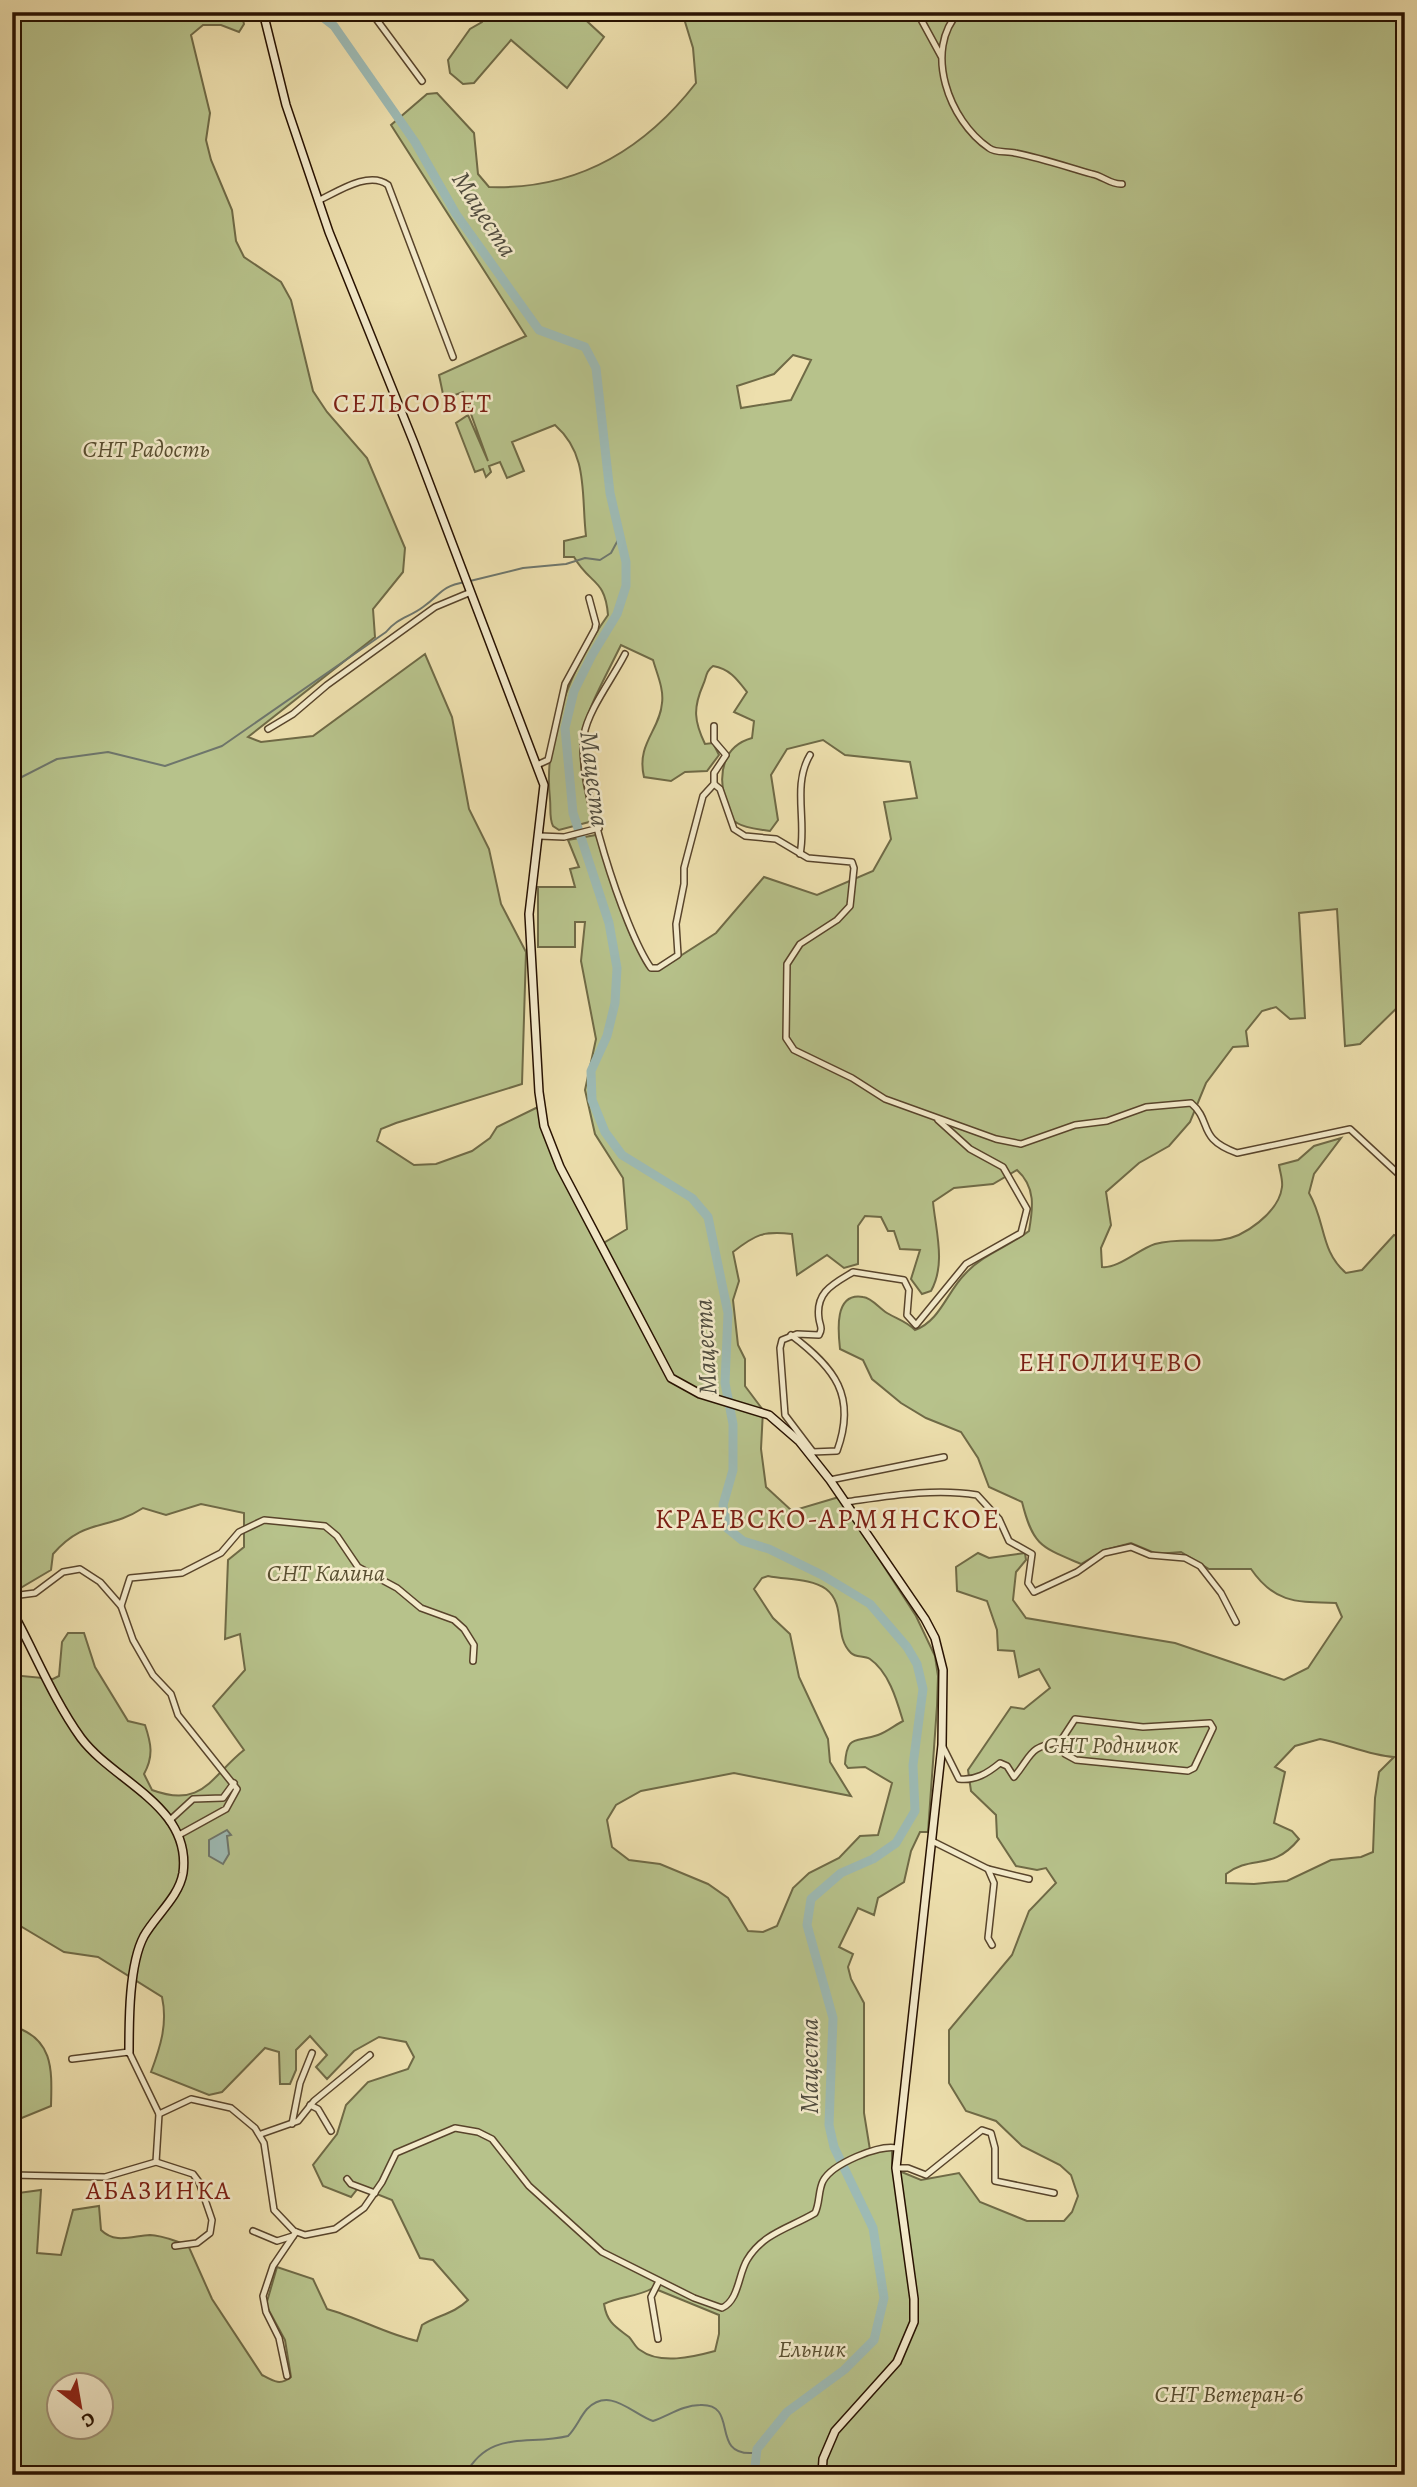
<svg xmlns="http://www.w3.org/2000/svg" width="1417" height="2487" font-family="Alegreya,serif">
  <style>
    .green { fill: #b7c28b; stroke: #6f6a46; stroke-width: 2; fill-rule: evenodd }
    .water { fill: #9dbab4; stroke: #6e766c; stroke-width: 2 }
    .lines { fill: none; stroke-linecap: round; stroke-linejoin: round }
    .stream { stroke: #6e766c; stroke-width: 2 }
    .river { stroke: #9dbab4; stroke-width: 9 }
    .street-casing { stroke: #58442b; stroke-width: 8 }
    .secondary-casing { stroke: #271100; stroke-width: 10 }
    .street { stroke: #f3eaca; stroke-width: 5 }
    .secondary { stroke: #f3eaca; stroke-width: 7 }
    .labels { text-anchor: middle; stroke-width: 5; stroke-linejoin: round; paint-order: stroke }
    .park-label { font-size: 24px; font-style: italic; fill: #594f31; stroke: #f3eaca }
    .water-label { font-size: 26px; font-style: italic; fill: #504c3f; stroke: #f3eaca }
    .neighbourhood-label { font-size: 26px; letter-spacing: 2px; fill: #7a1f14; stroke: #f3eaca }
    .quarter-label { font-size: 28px; letter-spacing: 2px; fill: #7a1f14; stroke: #f3eaca }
  </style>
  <rect width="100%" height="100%" fill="#eddfad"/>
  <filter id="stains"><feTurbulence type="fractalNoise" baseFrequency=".00286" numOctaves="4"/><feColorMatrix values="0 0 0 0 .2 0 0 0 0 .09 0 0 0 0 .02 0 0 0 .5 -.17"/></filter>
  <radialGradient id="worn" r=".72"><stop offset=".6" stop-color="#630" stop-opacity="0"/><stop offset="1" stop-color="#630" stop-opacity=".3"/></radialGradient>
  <g class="green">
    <path d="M12,12H241L244,24L239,32L221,25H203L191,35L210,113L206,140L211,160L232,210L236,241L244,257L281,282L291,300L313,391L327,412L367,458L405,548L403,572L373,609L375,637L248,737L261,742L313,736L425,654L452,717L469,809L489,849L501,904L526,952L522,1084L396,1123L381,1129L377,1141L414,1165L436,1164L472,1151L490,1138L497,1127L538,1107L549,1145L600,1245L627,1229L623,1178L595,1134L585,1090L596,1039L581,961L585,922H575V947H538V887H575L570,869L579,867L568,840L596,835L631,936L649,968L660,969L716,933L764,877L817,895L873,871L891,839L884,802L917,798L910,762L845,755L823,740L787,749L771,775L778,820L770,831C760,829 747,829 737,823C729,819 727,808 725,800C718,773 723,746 752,738L754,721L734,712L747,692C737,679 730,669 713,666C705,672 707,677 703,685C693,708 694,721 705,744L713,743L719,755L707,771L685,772L671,781L644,777C636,744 660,730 662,703C664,689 657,674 653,660L621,645C585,718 567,738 593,821L559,830L553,826C549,818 551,809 550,799C543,736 572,666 608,615C605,578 590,585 574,557H564V541L586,536C581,494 589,455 555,425L512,442L524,471L507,478L500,462L489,466L491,472L486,477L483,469L475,472L456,423L468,415L488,461L463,392L444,399L439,375L526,336L391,125L427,94L437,93L474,133L478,174L489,187C576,190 644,150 696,83L693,48L682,12H1405V1000L1360,1044L1345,1046L1337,909L1299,913L1305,1018L1290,1019L1276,1007L1262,1011L1246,1031L1248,1046L1233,1047L1206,1083L1190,1122L1169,1146L1139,1163L1106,1192L1111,1225L1101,1248L1102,1267C1118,1269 1139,1249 1155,1244C1177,1238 1198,1242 1220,1240C1244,1238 1279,1212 1282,1187C1283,1180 1280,1172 1279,1165L1298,1160L1314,1146L1341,1138L1314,1174L1309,1193C1326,1222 1320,1251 1346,1273L1362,1270L1394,1235L1405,1239V2475H12V2215L21,2214L18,2193L41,2190L37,2253L61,2255L73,2210L99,2206L101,2230C115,2244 132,2236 150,2235C162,2235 177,2242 188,2245L212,2299L262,2375C273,2381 280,2386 291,2377L285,2340L266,2305L277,2267L313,2279L327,2309C359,2318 386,2334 417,2341L422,2325C438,2315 454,2314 468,2300L433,2260L420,2258L392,2200L359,2187L351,2197L323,2186L313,2165L337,2134L346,2105L368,2082L408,2069L414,2057L406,2042L379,2037L354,2051L327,2079L316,2067L327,2055L310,2036L296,2050V2070L290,2084H280L279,2052L265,2048L222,2092L209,2095L151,2072C160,2048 168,2024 162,1997L98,1957L64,1952L12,1921V1675L53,1679L59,1676L62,1642L68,1633H84L95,1667L128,1721L145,1725C151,1743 154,1756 144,1774L152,1790C203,1809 211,1776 244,1750L213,1706L245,1670L240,1634L225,1639L228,1560L244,1547V1513L201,1504L166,1515L143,1508C108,1531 85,1517 53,1554L51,1570L12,1593ZM793,355L811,360L791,400L741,408L737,386L774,374ZM1017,1170C1036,1187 1033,1208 1029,1231C1008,1247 983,1254 965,1274C947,1292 940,1321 915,1330C906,1321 897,1319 887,1313C879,1308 872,1298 863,1297C834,1292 838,1331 840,1349L863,1360L872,1379L901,1403L926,1418L961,1432L978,1458L989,1487L1022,1502C1033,1546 1041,1547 1081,1564L1105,1550L1131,1543L1157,1554L1181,1552L1209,1569H1251C1275,1604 1298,1602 1336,1603L1342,1617L1308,1668L1284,1680L1175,1643L1026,1618L1013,1600L1016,1572L1026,1560L1025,1553L989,1558L978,1553L956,1567L957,1591L987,1601L997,1630L998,1650L1014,1651L1019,1677L1039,1669L1050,1688L1024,1709L1011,1707L968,1770L971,1791L996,1815L997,1837L1016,1866L1037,1870L1046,1868L1056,1883L1029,1911L1012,1955L949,2030V2083L966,2111L996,2121L1022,2146L1060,2165L1071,2175L1078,2196L1072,2212L1064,2221H1027L980,2202L959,2173L921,2180L892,2168V2148L870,2150L864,2113V2003L851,1979L848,1967L853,1954L839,1947L858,1908L874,1915L878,1898L904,1882L911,1851L920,1832H928L937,1706L938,1676L935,1656L916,1616L839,1497L792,1511L766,1487L761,1449L763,1410L745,1386V1359L738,1345L733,1300L739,1281L733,1252C756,1234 763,1231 792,1234L797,1275L827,1255L844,1268L858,1264V1226L865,1216L881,1217L888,1231H894L900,1249L920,1250L911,1279L922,1294L931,1291C946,1264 936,1232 933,1202L954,1188L993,1184ZM768,1576C787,1580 810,1578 826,1589C847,1605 833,1636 851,1653C856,1658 864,1655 870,1659C889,1672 897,1701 903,1721C895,1725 887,1732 878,1735C855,1743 847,1734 845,1764L848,1768L865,1767L892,1783L878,1835L860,1836L839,1858L809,1873L793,1888L777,1926L763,1932L748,1931L728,1898L708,1884L660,1864L629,1860L612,1847L607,1820L616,1805L641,1791L734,1773L851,1796L830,1762L828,1739L799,1677L790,1634L773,1618L754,1589L762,1578ZM1320,1739C1346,1744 1368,1755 1394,1757L1379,1772L1375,1798L1373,1852L1361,1857L1331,1860L1287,1881L1254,1884L1226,1883V1874C1252,1854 1272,1872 1299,1839L1292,1831L1274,1823L1285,1772L1275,1767L1295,1746ZM653,2288L719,2315V2334L715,2351C693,2357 660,2365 640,2350C635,2347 633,2341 629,2337C616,2327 607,2323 604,2304C620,2296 638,2297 653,2288ZM60,2386H102V2428H60Z"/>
    <path d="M487,12H577L604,37L567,88L511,40L474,83L463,84L450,73L448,60L470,29L482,22Z"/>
    <path d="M12,2026C54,2038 52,2070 51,2106L12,2122Z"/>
  </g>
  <path class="water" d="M227,1830L231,1835L227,1836L229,1854L223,1864L209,1856V1840Z"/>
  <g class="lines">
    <g class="stream">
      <path d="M470,581L523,568L566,564L585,558L600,560L611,553L618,540L617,521"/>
      <path d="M12,782L57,759L108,752L165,766L222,746L386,632C397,618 410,617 423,607C442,594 439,587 465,582"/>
      <path d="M465,2475C490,2429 527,2446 568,2436C576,2428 580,2417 587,2409C610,2386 632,2414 653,2421C668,2416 683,2405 700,2405C740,2403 709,2456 753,2453L757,2449"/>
    </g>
    <path class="river" d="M316,12L334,26L415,142L456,214L539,330L585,347L596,368L610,493L626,562V586L617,614L592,655L574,691L565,728L573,813L609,923L617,968L615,1003L607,1036L591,1071L592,1100L605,1132L622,1155L692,1198L708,1217L728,1313L725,1383L733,1424V1470L723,1505L727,1528L743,1541L769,1549L822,1575L870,1604L907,1647L917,1664L923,1689L913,1765L915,1811L896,1843L873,1859L841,1873L811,1899L807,1925L833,2018L829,2125L834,2147L873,2228L884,2298L874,2340L844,2370L787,2412L757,2449L754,2475"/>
    <defs>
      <g id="street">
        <path d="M371,12L422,81"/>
        <path d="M917,12L941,56"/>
        <path d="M959,12C923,50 949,121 989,148C995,153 1007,151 1015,153C1041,158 1067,167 1092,174C1103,176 1111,185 1122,184"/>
        <path d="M318,201C337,192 369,170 388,185L453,357"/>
        <path d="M625,654C613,678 588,710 584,735C576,780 624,930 651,968H658L678,955L676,924L684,884V868L703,796L714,784V773L726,755L714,741V726"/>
        <path d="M268,729L293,714L327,685L435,607L471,592"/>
        <path d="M537,765L548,760L565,684L595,629L596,624L589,598"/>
        <path d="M714,784L720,789L734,829L745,836L776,839L808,858L852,862L854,868L850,906L837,920L800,944L787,964L786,1038L794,1050L852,1078L885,1099L996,1139L1021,1144L1075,1125L1107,1121L1146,1107L1191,1103C1213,1122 1196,1138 1237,1153L1350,1129L1405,1180"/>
        <path d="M540,836L564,837L599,828"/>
        <path d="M800,854C807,822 792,785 810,755"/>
        <path d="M791,1335C835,1368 857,1396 837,1451L812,1452"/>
        <path d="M813,1452L785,1415L780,1348L782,1340L797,1334L819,1335C823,1328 820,1326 819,1319C815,1292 833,1284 853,1272L904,1280L909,1290L907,1315L916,1325L966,1264L1021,1233L1027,1209L1003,1167L970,1149L938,1120"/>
        <path d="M830,1480L944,1457"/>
        <path d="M846,1502C889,1496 934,1488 977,1495L999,1519L1009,1541L1032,1554L1028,1583L1034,1592L1077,1572L1104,1553L1131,1547L1150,1555L1185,1558L1200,1566L1221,1593L1236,1622"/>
        <path d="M12,1596L35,1593L63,1572L80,1569L100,1582L121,1606"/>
        <path d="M942,1745L959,1779C975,1781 988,1773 1000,1763L1007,1766L1014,1777C1033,1754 1028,1747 1060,1742L1075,1719L1143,1727L1210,1723L1213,1728L1194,1768L1188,1771L1076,1760L1065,1754L1060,1742"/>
        <path d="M169,1821L193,1799L223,1798L234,1783"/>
        <path d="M179,1835L226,1809L237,1789L178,1715L171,1694L153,1675L133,1640L121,1606L130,1578L182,1573L221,1553L239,1532L264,1520L325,1526L337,1536L358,1567L397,1588L421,1608L454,1620L464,1629L474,1645L473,1661"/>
        <path d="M932,1841L988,1869L1029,1879"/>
        <path d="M988,1869L994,1883L988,1938L992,1945"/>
        <path d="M72,2059L129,2052L159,2114L156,2162"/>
        <path d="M310,2105L318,2109L331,2131"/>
        <path d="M159,2114L191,2099L231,2108L255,2128L264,2143L274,2210L294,2231L305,2235L335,2229L364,2208L382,2182L396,2153L455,2128L478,2132L492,2139L529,2186L602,2252L694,2298L722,2308C739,2300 738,2275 747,2260C763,2233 790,2228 815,2213C820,2203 818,2191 823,2181C832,2164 879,2144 897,2148"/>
        <path d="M292,2124L300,2083L312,2053"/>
        <path d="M261,2134L298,2121L314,2101L370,2055"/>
        <path d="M896,2168H908L926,2175L982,2130L991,2133L995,2148V2181L1054,2193"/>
        <path d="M12,2175L105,2177L156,2162L193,2174L199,2182L212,2220L210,2233L197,2243L175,2246"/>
        <path d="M347,2179L351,2184L375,2193"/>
        <path d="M253,2231L277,2241L293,2236"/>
        <path d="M658,2339L651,2297L659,2281"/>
        <path d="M287,2376L279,2338L266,2312L263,2296L273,2266L296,2232"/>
      </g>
      <g id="secondary">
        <path d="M263,12L286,105L329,232L414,443L544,785L529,914L539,1092L544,1126L560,1167L671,1378L700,1394L769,1415L799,1441L830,1480L925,1619L935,1638L943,1670L942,1745L896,2168L914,2299V2322L897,2362L835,2431L823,2459L822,2475"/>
        <path d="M12,1611C35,1653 53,1699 81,1738C114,1782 192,1806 183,1873C179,1897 156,1915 144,1936C129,1964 129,2020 129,2052"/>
      </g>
    </defs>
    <use href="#street" class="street-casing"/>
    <use href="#secondary" class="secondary-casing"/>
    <use href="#street" class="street"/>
    <use href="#secondary" class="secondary"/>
  </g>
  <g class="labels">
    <g class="park-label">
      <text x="146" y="457">СНТ Радость</text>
      <text x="326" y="1581">СНТ Калина</text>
      <text x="1111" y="1753">СНТ Родничок</text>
      <text x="812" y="2357">Ельник</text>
      <text x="1229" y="2402">СНТ Ветеран-6</text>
    </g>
    <g class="water-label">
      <text transform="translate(485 214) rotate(57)" y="9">Мацеста</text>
      <text transform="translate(595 779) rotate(83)" y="9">Мацеста</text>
      <text transform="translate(705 1347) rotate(-93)" y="9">Мацеста</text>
      <text transform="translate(809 2066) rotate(-90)" y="9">Мацеста</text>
    </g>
    <g class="neighbourhood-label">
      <text x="413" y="412">СЕЛЬСОВЕТ</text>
      <text x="1111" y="1371">ЕНГОЛИЧЕВО</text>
      <text x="159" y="2199">АБАЗИНКА</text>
    </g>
    <g class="quarter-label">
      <text x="828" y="1528">КРАЕВСКО-АРМЯНСКОЕ</text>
    </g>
  </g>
  <rect width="1417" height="2487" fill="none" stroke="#eddfad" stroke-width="42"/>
  <rect x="14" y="14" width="1389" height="2459" fill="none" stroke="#271100" stroke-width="3.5"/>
  <rect x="21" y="21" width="1375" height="2445" fill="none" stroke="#271100" stroke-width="2"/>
  <g transform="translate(80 2406) rotate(149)"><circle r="33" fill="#f3eaca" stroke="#a19379" stroke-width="2"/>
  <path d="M0-5L12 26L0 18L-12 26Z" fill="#8f2418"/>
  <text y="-10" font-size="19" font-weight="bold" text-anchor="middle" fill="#271100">С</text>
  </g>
  <rect width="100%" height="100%" filter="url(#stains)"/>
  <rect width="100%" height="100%" fill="url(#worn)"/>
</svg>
